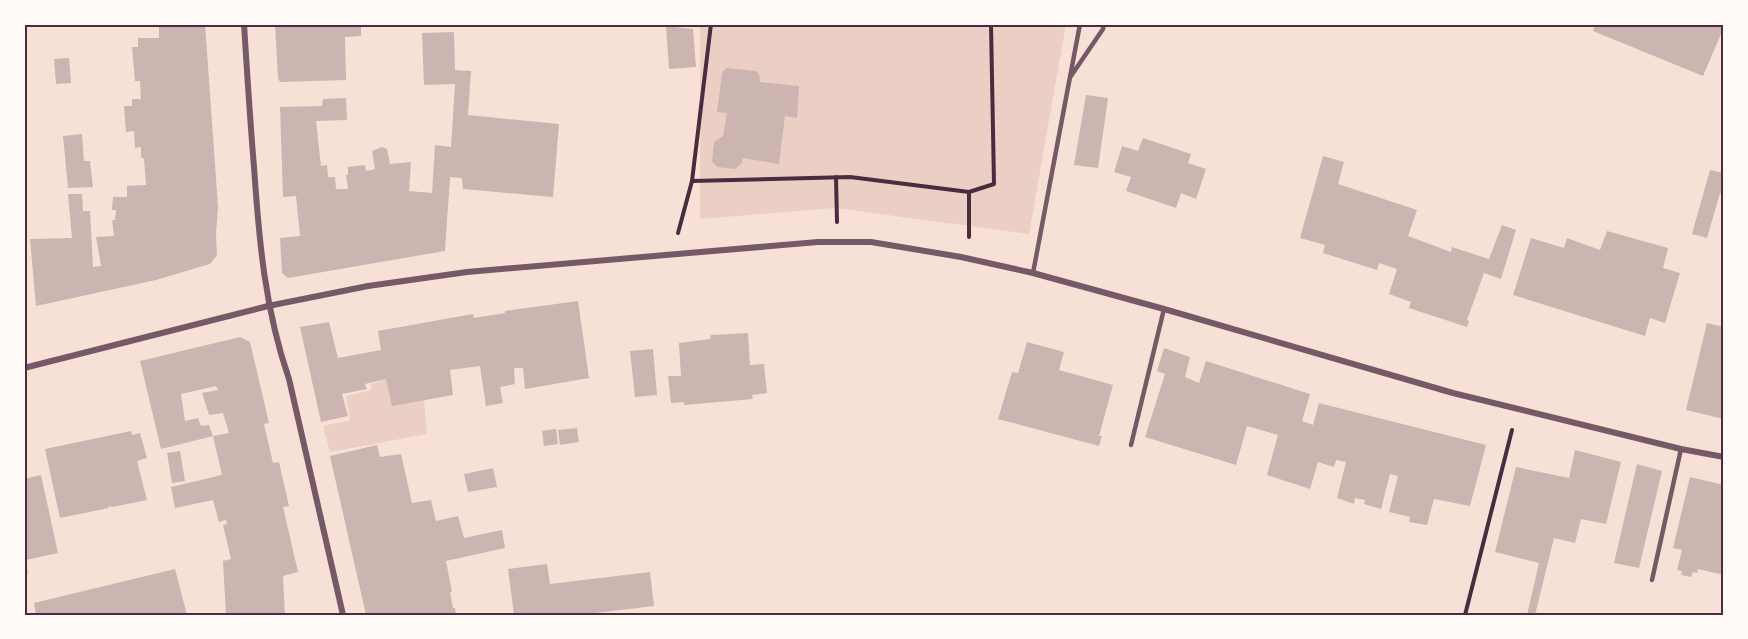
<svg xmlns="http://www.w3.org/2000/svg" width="1748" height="639" font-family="Helvetica,sans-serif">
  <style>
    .green { fill: #ebcfc5 }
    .building { fill: #ccb4b1 }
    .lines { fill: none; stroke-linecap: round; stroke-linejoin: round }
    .path { stroke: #4a2c40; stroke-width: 4 }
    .service { stroke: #755966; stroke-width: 4.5 }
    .minor { stroke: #755966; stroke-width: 6 }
    .neatline { fill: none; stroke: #4a2c40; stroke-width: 2 }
  </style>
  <rect width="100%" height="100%" fill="#f7e1d7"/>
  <g class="green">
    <path d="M700,24H1066L1029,234L835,208L700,219Z"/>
    <path d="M386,379L424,400L427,434L330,452L323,426L350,420L346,396L371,390V384Z"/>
  </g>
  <g class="building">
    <path d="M159,24H205L218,207L216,234L217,255L210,264L156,280L36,306L30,239L72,238L68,194H82L83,211H90L93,267L101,266L96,237L114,236L112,220H115L116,210H112L113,197H127V186L146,185L144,159L141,157V147L135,148L134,131L126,132L124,106H132V99H141L140,81H135L132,47H138V38H159Z"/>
    <path d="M275,24H361V36L345,37L346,80L280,82L278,78Z"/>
    <path d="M1595,24H1724V27L1703,76L1593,31Z"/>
    <path d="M666,26L693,29L696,67L669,69Z"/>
    <path d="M454,32L455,70L471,71L468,115L559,124L553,197L463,189L462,178L450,177L445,251L288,278L282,273L280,238L300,236L296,196L283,197L280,107L322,106L323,99L346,98L347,120L316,121L321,166L327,165L328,177H335L336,189H348L346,175H348V167L365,165L366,171L375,169L372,151L382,147L387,149L390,164L411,162L409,191L432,193L435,145L451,147L455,84L424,85L422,33Z"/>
    <path d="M69,58L71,83L56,84L54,59Z"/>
    <path d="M726,68L756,71L759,74L760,82L799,86L797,118L785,116L779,164L743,158L742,163L735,169L717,167L712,161L714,142L723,136L727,113L717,112L722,73Z"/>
    <path d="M1086,95L1108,98L1098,168L1074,165Z"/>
    <path d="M82,134L84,161H90L93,187L68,188L63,136Z"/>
    <path d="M1143,138L1191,154L1188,163L1206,169L1196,199L1181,193L1176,208L1126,191L1131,177L1114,172L1122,146L1138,151Z"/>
    <path d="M1323,156L1344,162L1338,184L1417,210L1408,236L1451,252L1452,247L1489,259L1502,225L1516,230L1501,279L1484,273L1467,320L1469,321L1467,327L1409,308L1411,302L1389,294L1397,269L1379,263L1377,270L1323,253L1325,245L1300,238Z"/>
    <path d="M1710,170L1724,173V193H1720L1707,238L1692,234Z"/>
    <path d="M1607,231L1668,248L1663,268L1680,273L1665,323L1650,318L1645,336L1513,295L1531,238L1564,248L1567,238L1600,250Z"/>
    <path d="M578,301L589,378L525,389L523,368H514L515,384L500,387L503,403L486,406L480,366L450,370L453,395L392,406L386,379L365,384L367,389L342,394L348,416L321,422L300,327L329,322L338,358L381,350L378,331L473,314L474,318L505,313V311Z"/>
    <path d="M1707,323L1724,327V419L1686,410Z"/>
    <path d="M748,333L750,365L764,364L767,393L752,395L753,399L684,405V402L671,403L668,376H681L679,343L710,339L711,335Z"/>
    <path d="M240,337L250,342L269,423L264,424L273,463L279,462L289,506L283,507L298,572L283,576L285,615H226L223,561L231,559L223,525L227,524L226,520L219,522L213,500L175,508L171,487L222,475L213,436L229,433L223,413L209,415L202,393L218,390L216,386L181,394L185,421L198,418L201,426L209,425L213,436L161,449L140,361Z"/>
    <path d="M1027,342L1064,352L1059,370L1113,385L1099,436H1102L1099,446L998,419L1012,372L1018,373Z"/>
    <path d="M1164,348L1190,357L1185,377L1199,383L1206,361L1310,394L1302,421L1313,425L1319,403L1486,445L1470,506L1434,499L1427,525L1409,522L1410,517L1389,512L1398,476L1390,474L1381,509L1364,504L1365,500L1355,498L1354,504L1337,498L1346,462L1336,460L1334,467L1318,462L1310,489L1267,475L1278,435L1247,426L1236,465L1145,437L1165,374L1157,371Z"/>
    <path d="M653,349L657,395L635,397L630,351Z"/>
    <path d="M577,428L579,442L560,445L558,430Z"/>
    <path d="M556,429L558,444L544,446L542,431Z"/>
    <path d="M131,431L132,435L140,433L147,458L137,461L147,500L112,507L108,506L109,508L60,518L45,449Z"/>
    <path d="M377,445L380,457L401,454L412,503L431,500L436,521L458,516L464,538L502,530L505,548L446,561L452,592H450L453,608H455L456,615H366L330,456Z"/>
    <path d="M1575,450L1621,462L1606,524L1581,519L1575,543L1554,538L1535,615H1527L1539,563L1495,552L1516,467L1569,478Z"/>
    <path d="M180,451L185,481L172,483L167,453Z"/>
    <path d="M1637,464L1662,471L1639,568L1614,563Z"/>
    <path d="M493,468L497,487L468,492L464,474Z"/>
    <path d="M41,475L58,553L26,560L28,574L24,575V479Z"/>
    <path d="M1690,477L1724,485V575L1698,569L1697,573L1693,572L1691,577L1681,575L1682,571L1677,570L1682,550L1673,548Z"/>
    <path d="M547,564L550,584L650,572L654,606L578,615H514L508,569Z"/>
    <path d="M175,569L187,615H36L34,603Z"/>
  </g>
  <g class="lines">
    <g class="path">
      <path d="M836,177L837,222"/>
      <path d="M692,181L850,177L969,192L994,184L991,24"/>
      <path d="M678,233L692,181L711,24"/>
      <path d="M969,237V192"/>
      <path d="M1465,615L1512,430"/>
    </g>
    <g class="service">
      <path d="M1071,76L1103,29L1104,24"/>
      <path d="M1033,273L1080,24"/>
      <path d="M1131,445L1164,309"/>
      <path d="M1652,580L1681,449"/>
    </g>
    <g class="minor">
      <path d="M244,24C247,72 250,119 254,167C259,240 265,310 289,379L343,615"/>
      <path d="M24,368L268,306L368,286L467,272L818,242H871L961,257L1033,273L1164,309L1453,393L1681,449L1724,457"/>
    </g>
  </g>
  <rect width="1748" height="639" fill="none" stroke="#fffaf5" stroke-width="51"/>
  <rect x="26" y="26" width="1696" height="588" class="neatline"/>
</svg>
